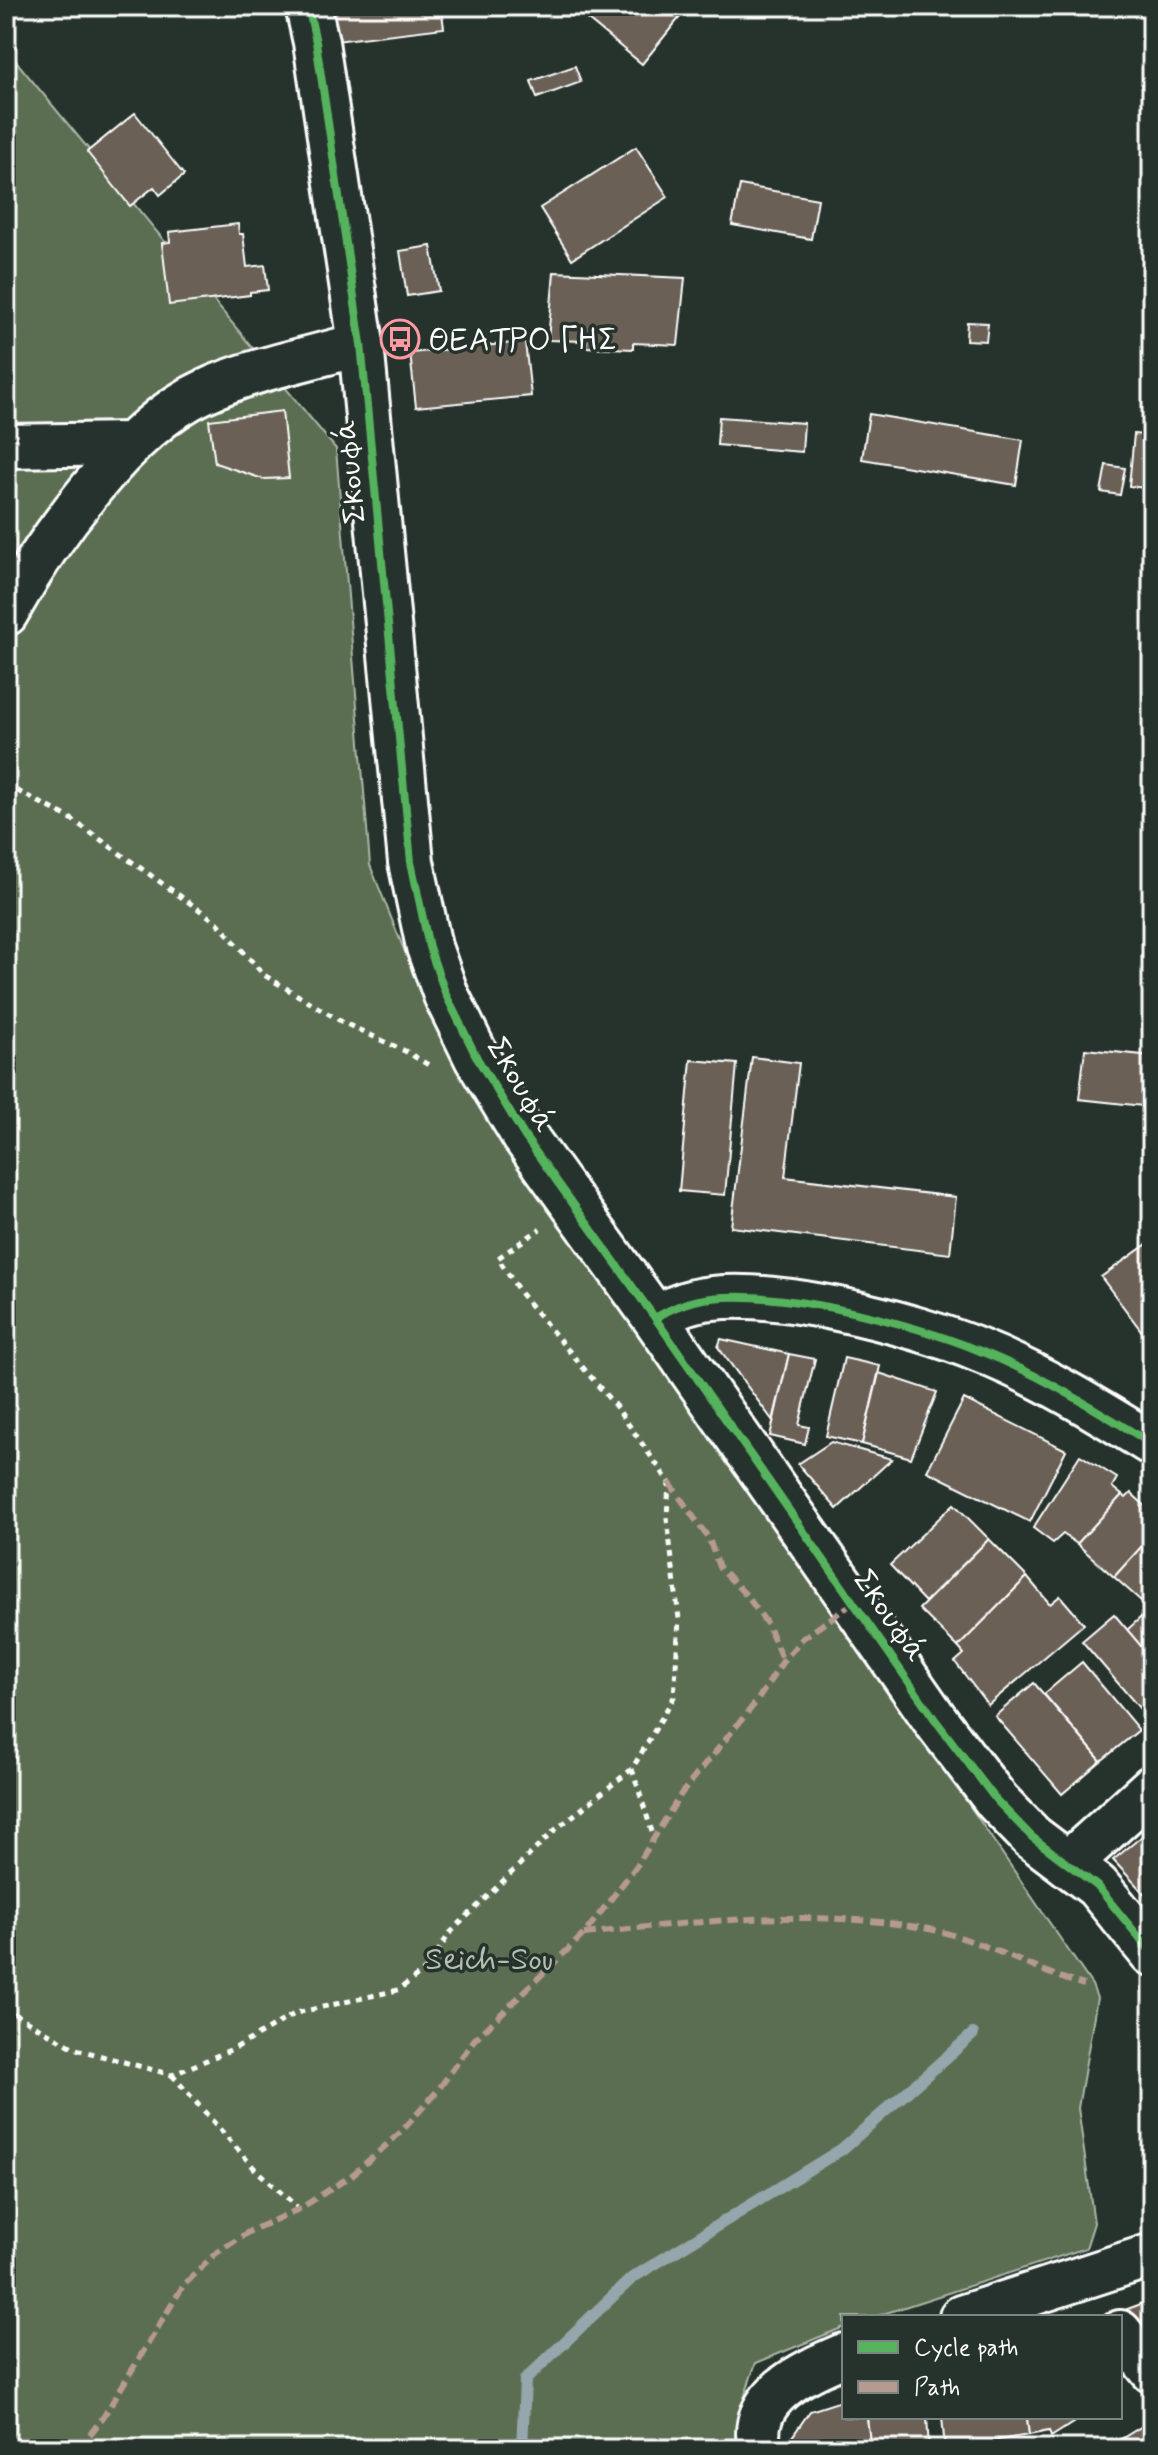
<svg xmlns="http://www.w3.org/2000/svg" width="1158" height="2455" font-family="Mynerve,sans-serif">
  <style>
    .green { fill: #5b6e51; stroke: #adb6a8; stroke-width: 2 }
    .lines { fill: none; stroke-linecap: round; stroke-linejoin: round }
    .stream { stroke: #95a6ac; stroke-width: 12 }
    .building { fill: #6b6056; stroke: #fff; stroke-width: 2 }
    .street-casing { stroke: #fff; stroke-width: 48 }
    .secondary-casing { stroke: #fff; stroke-width: 50 }
    .path { stroke: #fff; stroke-width: 5; stroke-dasharray: 6 6; stroke-linecap: butt }
    .street { stroke: #26332d; stroke-width: 42 }
    .secondary { stroke: #26332d; stroke-width: 44 }
    .quiet { stroke: #b69a8f; stroke-width: 6; stroke-dasharray: 12 6; stroke-linecap: butt }
    .cycleway-casing { stroke: #26332d; stroke-width: 13 }
    .cycleway { stroke: #56b35d; stroke-width: 8 }
    .labels { text-anchor: middle; stroke-width: 7; stroke-linejoin: round; paint-order: stroke }
    .poi-label { font-size: 32px; fill: #fff; stroke: #26332d; text-anchor: start }
    .street-label { font-size: 32px; fill: #fff; stroke: #26332d }
    .park-label { font-size: 32px; fill: #b5beb1; stroke: #26332d }
  </style>
  <rect width="100%" height="100%" fill="#26332d"/>
  <filter id="ink" filterUnits="userSpaceOnUse"><feTurbulence type="fractalNoise" baseFrequency=".0125" numOctaves="2"/><feDisplacementMap in="SourceGraphic" scale="16" xChannelSelector="R" yChannelSelector="G"/><feConvolveMatrix kernelMatrix="1 2 1 2 8 2 1 2 1" color-interpolation-filters="sRGB"/></filter>
  <g filter="url(#ink)">
    <path class="green" d="M6,49L336,449L370,865L431,1017L1092,1985L1097,1998L1078,2108L1094,2223L1086,2248L874,2317H844V2327L756,2363C745,2393 736,2417 739,2449H6Z"/>
    <g class="lines">
      <path class="stream" d="M522,2449L525,2380L632,2278L842,2149L973,2034"/>
    </g>
    <g class="building">
      <path d="M332,6H441L444,28L336,41Z"/>
      <path d="M571,6H689L642,64Z"/>
      <path d="M575,66L581,82L537,98L531,81Z"/>
      <path d="M135,113L184,175L160,195L154,187L130,206L87,152Z"/>
      <path d="M636,147L668,197L572,259L540,208Z"/>
      <path d="M740,185L818,199L811,239L732,225Z"/>
      <path d="M238,224L239,234H243L247,267L265,265L268,290L250,292V295L169,305L162,243L170,242L169,232Z"/>
      <path d="M431,246L439,291L407,296L400,251Z"/>
      <path d="M554,272L685,278L678,345L633,343V349L586,347L587,341L548,340Z"/>
      <path d="M967,322L988,323L986,341L966,340Z"/>
      <path d="M525,342L531,396L416,407L410,353Z"/>
      <path d="M282,411L289,478L263,479L215,463L209,420Z"/>
      <path d="M869,414L1023,440L1016,485L862,459Z"/>
      <path d="M719,417L804,423L802,452L717,445Z"/>
      <path d="M1134,434L1152,436V489L1129,486Z"/>
      <path d="M1106,465L1125,468L1120,495L1101,492Z"/>
      <path d="M1085,1049L1152,1056V1107L1079,1099Z"/>
      <path d="M752,1057L799,1063L785,1177L956,1197L950,1254L731,1227Z"/>
      <path d="M691,1060L737,1064L725,1195L679,1191Z"/>
      <path d="M1150,1242L1152,1245V1326L1143,1333L1101,1277Z"/>
      <path d="M721,1339L789,1354L773,1421L718,1347Z"/>
      <path d="M789,1354L815,1359L799,1425L809,1427L805,1444L770,1436Z"/>
      <path d="M844,1358L880,1366L862,1444L826,1436Z"/>
      <path d="M879,1373L937,1392L911,1458L862,1444Z"/>
      <path d="M964,1399L1066,1450L1030,1522L927,1471Z"/>
      <path d="M831,1442L892,1459L837,1509L798,1464Z"/>
      <path d="M1080,1455L1117,1478L1112,1487L1122,1495L1077,1544L1063,1534L1053,1543L1033,1528Z"/>
      <path d="M1131,1493L1152,1512V1535L1114,1577L1077,1544L1122,1495L1126,1498Z"/>
      <path d="M954,1504L989,1539L925,1602L890,1565Z"/>
      <path d="M1152,1535V1607L1150,1609L1114,1577Z"/>
      <path d="M989,1539L1027,1577L958,1647L919,1609Z"/>
      <path d="M1027,1577L1050,1604L1060,1596L1084,1624L988,1705L955,1662L964,1654L958,1647Z"/>
      <path d="M1152,1607V1659L1127,1630Z"/>
      <path d="M1114,1614L1152,1659V1712L1146,1716L1082,1641Z"/>
      <path d="M1082,1662L1139,1730L1101,1761L1044,1694Z"/>
      <path d="M1034,1683L1101,1761L1062,1794L995,1716Z"/>
      <path d="M1152,1828V1902L1113,1860Z"/>
      <path d="M1152,2300V2348L1122,2311Z"/>
      <path d="M844,2400V2417H867L871,2449H803L792,2437L810,2411Z"/>
      <path d="M867,2417H927L929,2449H871Z"/>
      <path d="M942,2417H1027L1029,2435L945,2449Z"/>
      <path d="M1027,2417H1082L1051,2437L1049,2431L1029,2435Z"/>
      <path d="M1152,2420V2449H1105Z"/>
    </g>
    <g class="lines">
      <defs>
        <g id="street">
          <path d="M6,446L131,444"/>
          <path d="M6,614C46,542 126,427 203,392C252,369 309,359 361,344"/>
          <path d="M655,1318C667,1311 680,1304 694,1301C765,1284 913,1323 980,1351C1041,1375 1097,1410 1152,1444"/>
          <path d="M961,2317L1152,2255"/>
          <path d="M1120,2332L1152,2371"/>
          <path d="M760,2449C747,2396 804,2372 844,2355"/>
        </g>
        <g id="secondary">
          <path d="M308,6L316,42L361,344L411,862L429,947L446,995L477,1058L525,1137L655,1318L936,1721L997,1801L1032,1837L1097,1886L1152,1953"/>
          <path d="M1068,1864L1152,1788"/>
        </g>
      </defs>
      <use href="#street" class="street-casing"/>
      <use href="#secondary" class="secondary-casing"/>
      <g class="path">
        <path d="M6,785L70,818L218,923L264,975L344,1023L405,1051L432,1067"/>
        <path d="M632,1769L654,1838"/>
        <path d="M6,2005L13,2013L76,2049L172,2075L237,2047L296,2013L398,1990L428,1968L449,1934L555,1830L632,1769L674,1697L679,1619L667,1518L669,1482L617,1408L521,1294L498,1258L540,1229"/>
        <path d="M172,2075L255,2169L299,2209"/>
      </g>
      <use href="#street" class="street"/>
      <use href="#secondary" class="secondary"/>
      <g class="quiet">
        <path d="M669,1482L709,1539L719,1567L748,1597L767,1624L783,1661"/>
        <path d="M584,1934C698,1921 815,1908 929,1929C984,1940 1031,1970 1084,1985"/>
        <path d="M79,2449L104,2416L183,2286L215,2254L250,2231L299,2209L351,2176L401,2132L438,2090L474,2040L584,1934L638,1864L681,1794L757,1701L783,1661L803,1638L853,1603"/>
      </g>
      <defs>
        <g id="cycleway">
          <path d="M308,6L316,42L361,344L411,862L429,947L446,995L477,1058L525,1137L655,1318L936,1721L997,1801L1032,1837L1097,1886L1152,1953"/>
          <path d="M655,1318C667,1311 680,1304 694,1301C765,1284 913,1323 980,1351C1041,1375 1097,1410 1152,1444"/>
        </g>
      </defs>
      <use href="#cycleway" class="cycleway-casing"/>
      <use href="#cycleway" class="cycleway"/>
    </g>
  </g>
  <defs>
    <symbol id="bus-ring" viewBox="-11 -11 22 22"><circle r="9.5" fill="#26332d" stroke="#ff9aa2" stroke-width="1.5"/><path d="M-5-6H5V4H4V6H2V4H-2V6H-4V4H-5ZM-3.5-4V0h7V-4ZM-3.5 1.2v1.5H-2V1.2ZM2 1.2v1.5H3.5V1.2Z" fill="#ff9aa2"/></symbol>
  </defs>
  <g fill-rule="evenodd">
    <use href="#bus-ring" x="378" y="317" width="44" height="44"/>
  </g>
  <g class="labels">
    <g class="poi-label">
      <text x="428" y="350">ΘΕΑΤΡΟ ΓΗΣ</text>
    </g>
    <g class="street-label">
      <text transform="translate(349 472) rotate(-96)" y="11">Σκουφά</text>
      <text transform="translate(522 1084) rotate(59)" y="11">Σκουφά</text>
      <text transform="translate(891 1615) rotate(55)" y="11">Σκουφά</text>
    </g>
    <g class="park-label">
      <text x="489" y="1969">Seich-Sou</text>
    </g>
  </g>
  <rect width="1158" height="2455" fill="none" stroke="#26332d" stroke-width="32"/>
  <rect x="16" y="16" width="1126" height="2423" fill="none" stroke="#fff" stroke-width="3" filter="url(#ink)"/>
  <rect x="842" y="2315" width="280" height="104" fill="#26332d" stroke="#7d8581" stroke-width="2"/>
  <rect x="858" y="2341" width="40" height="12" fill="#56b35d" stroke="#7d8581" stroke-width="2"/>
  <text x="914" y="2355" font-size="24" fill="#ffffff">Cycle path</text>
  <rect x="858" y="2381" width="40" height="12" fill="#b69a8f" stroke="#7d8581" stroke-width="2"/>
  <text x="914" y="2395" font-size="24" fill="#ffffff">Path</text>
</svg>
